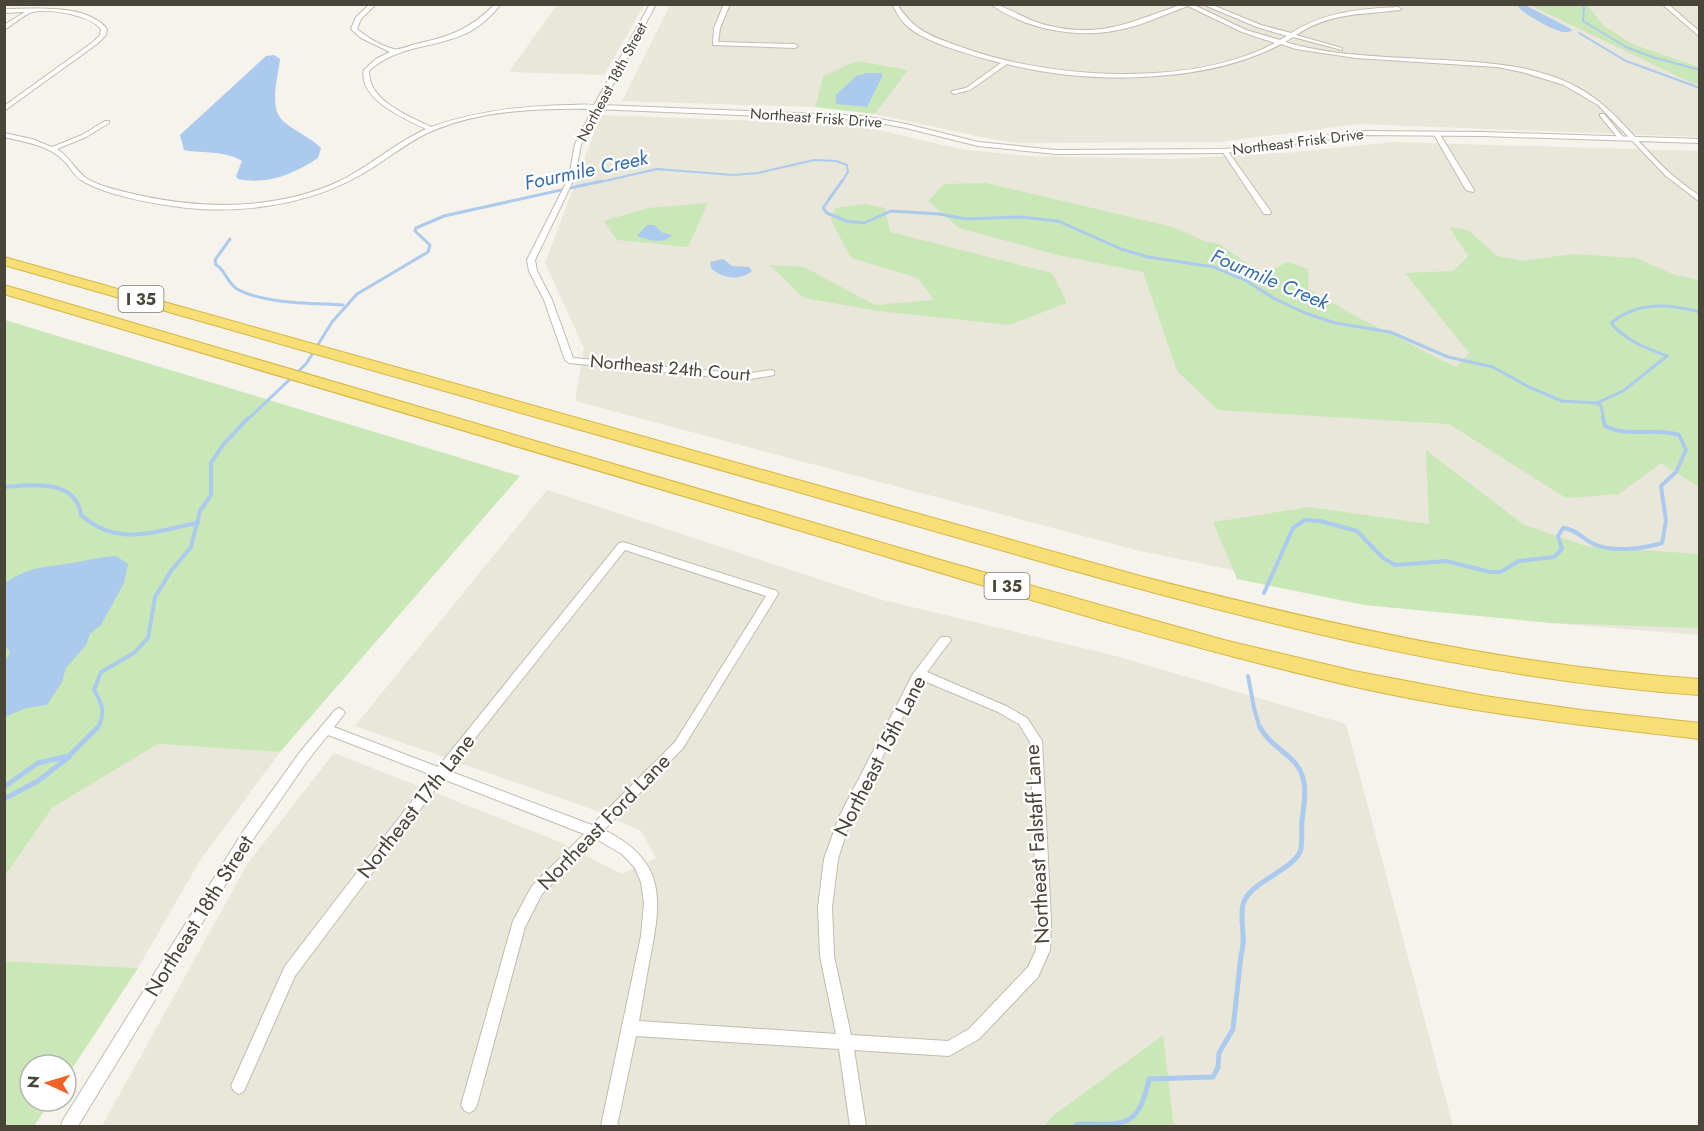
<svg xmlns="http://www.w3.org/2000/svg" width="1704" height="1131" font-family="Jost,sans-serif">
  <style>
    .residential { fill: #e9e6da }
    .green { fill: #cae7b7 }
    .water { fill: #accaee }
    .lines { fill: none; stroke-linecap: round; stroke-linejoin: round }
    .stream-far3 { stroke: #accaee; stroke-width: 2 }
    .stream-far2 { stroke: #accaee; stroke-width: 3 }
    .stream-far1 { stroke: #accaee; stroke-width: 4 }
    .stream { stroke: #accaee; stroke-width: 5 }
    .minor-casing { stroke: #c0bdae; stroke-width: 2 }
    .tertiary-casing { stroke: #c0bdae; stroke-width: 2 }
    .motorway-casing { stroke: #d7b544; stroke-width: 2 }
    .minor { fill: #fff; fill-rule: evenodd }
    .tertiary { fill: #fff; fill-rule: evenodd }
    .motorway { fill: #f7de75; fill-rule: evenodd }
    .labels { text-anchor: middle; stroke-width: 4.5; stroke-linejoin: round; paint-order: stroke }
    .far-street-label { font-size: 15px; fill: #494539; stroke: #fff }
    .shield { fill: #fff; stroke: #807d74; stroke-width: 1.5 }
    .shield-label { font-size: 16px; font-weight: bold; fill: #494539 }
    .street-label { font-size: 18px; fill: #494539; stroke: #fff }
    .water-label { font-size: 20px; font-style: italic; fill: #366cb1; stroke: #fff }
    .near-street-label { font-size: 21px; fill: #494539; stroke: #fff }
  </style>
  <rect width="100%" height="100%" fill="#f5f3ec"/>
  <g class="residential">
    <path d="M557,5V4L644,5L604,75L509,72Z"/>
    <path d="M670,5H1699V137L1359,124L1219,142L1018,143L986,138L875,114L908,70L823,76L815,107L622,101Z"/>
    <path d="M601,115L857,125L960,149L1028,156L1173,159L1286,153L1393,142L1699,151V635L1551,623L1348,594L1136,550L575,401L584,348L545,263Z"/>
    <path d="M547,490L883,600L1116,656L1346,724L1453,1126H1174L1163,1035L1051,1117L1044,1126H102L248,863L334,753L555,840L622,874L656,858L641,831L597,811L355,726Z"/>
    <path d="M158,744L280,752L199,862L138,968L5,961V876L52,808Z"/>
  </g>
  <g class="green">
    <path d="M1530,5H1587L1604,26L1632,44L1699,67V84L1692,83Z"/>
    <path d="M857,61L908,70L875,114L815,107L823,76Z"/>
    <path d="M986,183L1173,227L1204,241L1219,244L1263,275L1287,262L1308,269L1309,289L1355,316L1456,367L1469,353L1405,273L1453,271L1468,256L1449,227L1468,230L1497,256L1523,261L1573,254L1636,258L1675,275L1699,280V487L1661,463L1619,494L1566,498L1449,424L1218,410L1177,371L1143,272L1058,255L959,228L928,201L944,184Z"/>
    <path d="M708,203L688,247L617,240L604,221L648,208Z"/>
    <path d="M865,204L885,208L890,232L1052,273L1067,303L1009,325L879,311L804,298L770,265L804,267L875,305L934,300L918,278L851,258L831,220L835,208Z"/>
    <path d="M5,320L520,476L280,752L158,744L52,808L5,876Z"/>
    <path d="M1426,450L1524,525L1586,546L1699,554V628L1551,623L1364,605L1237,579L1213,522L1310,507L1429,524Z"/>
    <path d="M4,961L138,968L66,1078V1065H30V1101H51L34,1126H5Z"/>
    <path d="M1163,1035L1174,1126H1044L1051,1117Z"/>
  </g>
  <g class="water">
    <path d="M1517,5H1525L1573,30C1570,31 1568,33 1564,32C1554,31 1520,12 1517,5Z"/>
    <path d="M274,55L280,59C278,77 269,106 282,120C291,129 310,137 321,148L318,158C294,174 268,185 238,179L236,176L242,161C224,150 205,154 184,150L180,135L266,56Z"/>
    <path d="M867,73H882V77L867,107L836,104V95L856,76Z"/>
    <path d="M647,225H654L663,233L672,235C663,245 648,240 637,236Z"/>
    <path d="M723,259L732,266L749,267L752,271C740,281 722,279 711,268L710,262Z"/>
    <path d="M116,556L128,564L124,583L101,625L90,634L86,645L66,668L62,682L47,705L26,708L5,717V662L10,652L5,646V583C34,564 46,568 78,562C91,559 102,557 116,556Z"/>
  </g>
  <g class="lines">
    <g class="stream-far3">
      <path d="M1582,4L1584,7L1583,21L1626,47L1652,57L1700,70"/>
      <path d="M1579,33L1626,61L1700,88"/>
      <path d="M596,183L657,169L733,175L758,173L814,160L836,161L847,165L848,172L841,183"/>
    </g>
    <g class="stream-far2">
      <path d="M842,181L823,208L827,213L846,221L864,223L891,211L939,214L966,219L1020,217L1058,221L1121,249L1148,257L1214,267L1245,280L1275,299L1305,313L1335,323L1390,332L1448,357L1493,367L1531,388L1562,401L1597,403L1623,391L1667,356C1646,348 1626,341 1611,323C1638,301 1668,304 1700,312"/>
      <path d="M230,239L215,260L216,265C226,270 226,282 237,289C264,304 312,303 343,305"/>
      <path d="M1597,403L1601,406L1604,420"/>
      <path d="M247,420L306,364L332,322L357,294L428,252L430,245L415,231L416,228L444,216L602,181"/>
    </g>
    <g class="stream-far1">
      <path d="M4,487C30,485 76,478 81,515C119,548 153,531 198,523"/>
      <path d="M1264,593L1293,528L1305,520L1320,521L1357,531L1383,558L1395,565L1446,561L1490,572H1500L1519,561L1554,557L1562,549L1558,536L1563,528C1575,529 1582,538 1592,543C1611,553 1642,549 1662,543L1666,521L1661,486L1676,472L1686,450L1679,435C1654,427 1629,438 1605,426L1603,418"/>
      <path d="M1248,676L1254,708L1260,729"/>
      <path d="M97,729C106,713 103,705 94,690L101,672L134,653L148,638L155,597L171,571L191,547L200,511L211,495V463L223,445L248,418"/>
    </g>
    <g class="stream">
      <path d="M4,787L38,763L69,756L98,727"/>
      <path d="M4,799L38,781L69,757"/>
      <path d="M1075,1126L1078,1124C1124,1124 1138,1130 1149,1079L1213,1077L1218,1067L1219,1053L1233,1029L1241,955C1247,938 1239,922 1243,905C1248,882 1289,873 1300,852C1303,846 1301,829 1302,820C1304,805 1307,789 1302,775C1296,755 1269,747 1260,727"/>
    </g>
    <defs>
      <g id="minor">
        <path d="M370,4H376L361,19L357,29C365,36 383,47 394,49C399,50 407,47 412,45C447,37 469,31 495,4H501C492,15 482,25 469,32C435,49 398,44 369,71C368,101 409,116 431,127C476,111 521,106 568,105C578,105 592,103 600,107L581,144L575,177L535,260L537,271L552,300L573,358L746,374L771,370L774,371V375L746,380L569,363L565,360L544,300L529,271L527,260L569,177L575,144L593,109C539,108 482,110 432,131C406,142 386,161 362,174C314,202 255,212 200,209C169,207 107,197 81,180C73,175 70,166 63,160C48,145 25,142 4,137V133L32,139L52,147L82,135L105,121H109V123L86,137L57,149C70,157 75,170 86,178C101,187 121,191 138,195C205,210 277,210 340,181C370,166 395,143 426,129C404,118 358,99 364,70L376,59L390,52L361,38L351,29L356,17Z"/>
        <path d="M724,4H730L720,28L718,42L795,44L798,46L795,48L713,45L714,28Z"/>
        <path d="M892,4H897C915,33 934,37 964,48C1051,79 1191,88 1275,43L1242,32L1188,6C1167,13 1148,23 1127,28C1081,40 1029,31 990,4C1003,4 1026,20 1042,24C1100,40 1130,22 1183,4H1192L1246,30L1280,40L1287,36L1257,27L1202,4H1210L1261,25L1291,33C1324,12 1359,9 1398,7L1401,9L1400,10C1361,15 1331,12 1296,35L1342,48V50L1293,37L1285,42C1338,58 1403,57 1458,61C1495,63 1534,67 1569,83C1614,104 1635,142 1671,174C1680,182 1690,189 1700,196V202L1666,176L1598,105L1564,85L1522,72L1497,67L1356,58L1296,49L1281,44C1207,84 1087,85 1007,64L970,90L954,94L951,92L952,91L966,88L1001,63C975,56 923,43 905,24C899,18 896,11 892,4Z"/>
        <path d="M1662,4H1668L1700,32V37Z"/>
        <path d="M4,9C34,9 87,3 107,29L106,35L97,44L4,111V106L93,42L100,35L101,29C90,15 50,8 33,12C24,14 13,25 4,30V25L25,12L4,13Z"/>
        <path d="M1600,114H1604L1623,137V139H1619L1600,116Z"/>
        <path d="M1434,132L1439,133L1474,190L1473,192L1466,190L1433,133Z"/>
        <path d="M1223,150H1227L1271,212L1270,214H1264L1222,151Z"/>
        <path d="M623,542L777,591L778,594L683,748L604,830C666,860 662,899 650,958C646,979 643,1000 639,1021L836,1034L820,956L818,907L824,859L839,817L913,674L941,637H949L951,640L927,672L1006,706L1027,718L1042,741L1051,920L1050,950L1038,977L979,1039L949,1056L854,1050L866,1126H850L839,1049L636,1036L617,1126H601L641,936L644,903L641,882L635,868L622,854L596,839L542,894L525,927L477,1105L474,1110L469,1113L464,1110L461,1105L513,921L532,886L584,834L443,779L295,976L244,1091L239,1094L234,1091L231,1086L285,966L432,775L328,735L308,760L254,838L78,1126H61L63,1120L244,830L300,752L335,710L339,708L343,710L345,713L334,727L438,767L619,543ZM625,550L766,596L675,742L592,825L449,771ZM922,680L998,712L1019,724L1030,742L1037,920L1036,950L1028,967L969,1029L948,1041L851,1035L834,956L832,907L838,859L851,818Z"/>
      </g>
      <path id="tertiary" d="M650,4H656L602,105L864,116L906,124L978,142L1056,150L1225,149L1361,131L1482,132L1700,139V143L1482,136L1361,135L1225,153L1056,154L978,146L906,128L864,120L594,109L593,107Z"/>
      <g id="motorway">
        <path d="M4,257L1140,576C1323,623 1510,666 1700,679V695C1483,680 1268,625 1060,567L4,265Z"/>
        <path d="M4,285L944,561L1224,640L1354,671L1485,696L1581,710L1700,723V739C1583,726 1466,712 1351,686C1162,642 976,583 791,528C529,450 267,372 4,294Z"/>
      </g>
    </defs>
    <use href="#minor" class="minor-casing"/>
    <use href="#tertiary" class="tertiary-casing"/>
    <use href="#motorway" class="motorway-casing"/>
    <use href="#minor" class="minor"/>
    <use href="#tertiary" class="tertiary"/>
    <use href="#motorway" class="motorway"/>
  </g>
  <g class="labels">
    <g class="far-street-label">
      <text transform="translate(612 82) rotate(-62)" y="5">Northeast 18th Street</text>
      <text transform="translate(816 118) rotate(4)" y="5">Northeast Frisk Drive</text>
      <text transform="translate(1298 142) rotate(-7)" y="5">Northeast Frisk Drive</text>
    </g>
    <g class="shield">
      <rect x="118.5" y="286" width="45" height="26" rx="4.5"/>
      <rect x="984.5" y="573" width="45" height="26" rx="4.5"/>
    </g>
    <g class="shield-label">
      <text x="141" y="305">I 35</text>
      <text x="1007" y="592">I 35</text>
    </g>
    <g class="street-label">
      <text transform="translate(670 368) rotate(5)" y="6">Northeast 24th Court</text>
    </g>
    <g class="water-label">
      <text transform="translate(586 170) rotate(-12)" y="7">Fourmile Creek</text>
      <text transform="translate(1270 279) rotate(23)" y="7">Fourmile Creek</text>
    </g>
    <g class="near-street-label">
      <text transform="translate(880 756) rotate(-63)" y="7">Northeast 15th Lane</text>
      <text transform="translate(416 806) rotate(-52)" y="7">Northeast 17th Lane</text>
      <text transform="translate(604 822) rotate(-46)" y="7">Northeast Ford Lane</text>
      <text transform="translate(1037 844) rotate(-93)" y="7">Northeast Falstaff Lane</text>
      <text transform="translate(199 916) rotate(-58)" y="7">Northeast 18th Street</text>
    </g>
  </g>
  <rect width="1704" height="1131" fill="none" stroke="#494539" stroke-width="12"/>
  <g transform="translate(48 1083) rotate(274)"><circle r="28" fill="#ffffff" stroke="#b6b5b0" stroke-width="1.5"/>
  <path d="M0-4.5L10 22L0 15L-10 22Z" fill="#f06228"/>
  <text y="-9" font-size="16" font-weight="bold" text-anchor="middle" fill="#494539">N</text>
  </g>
</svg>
